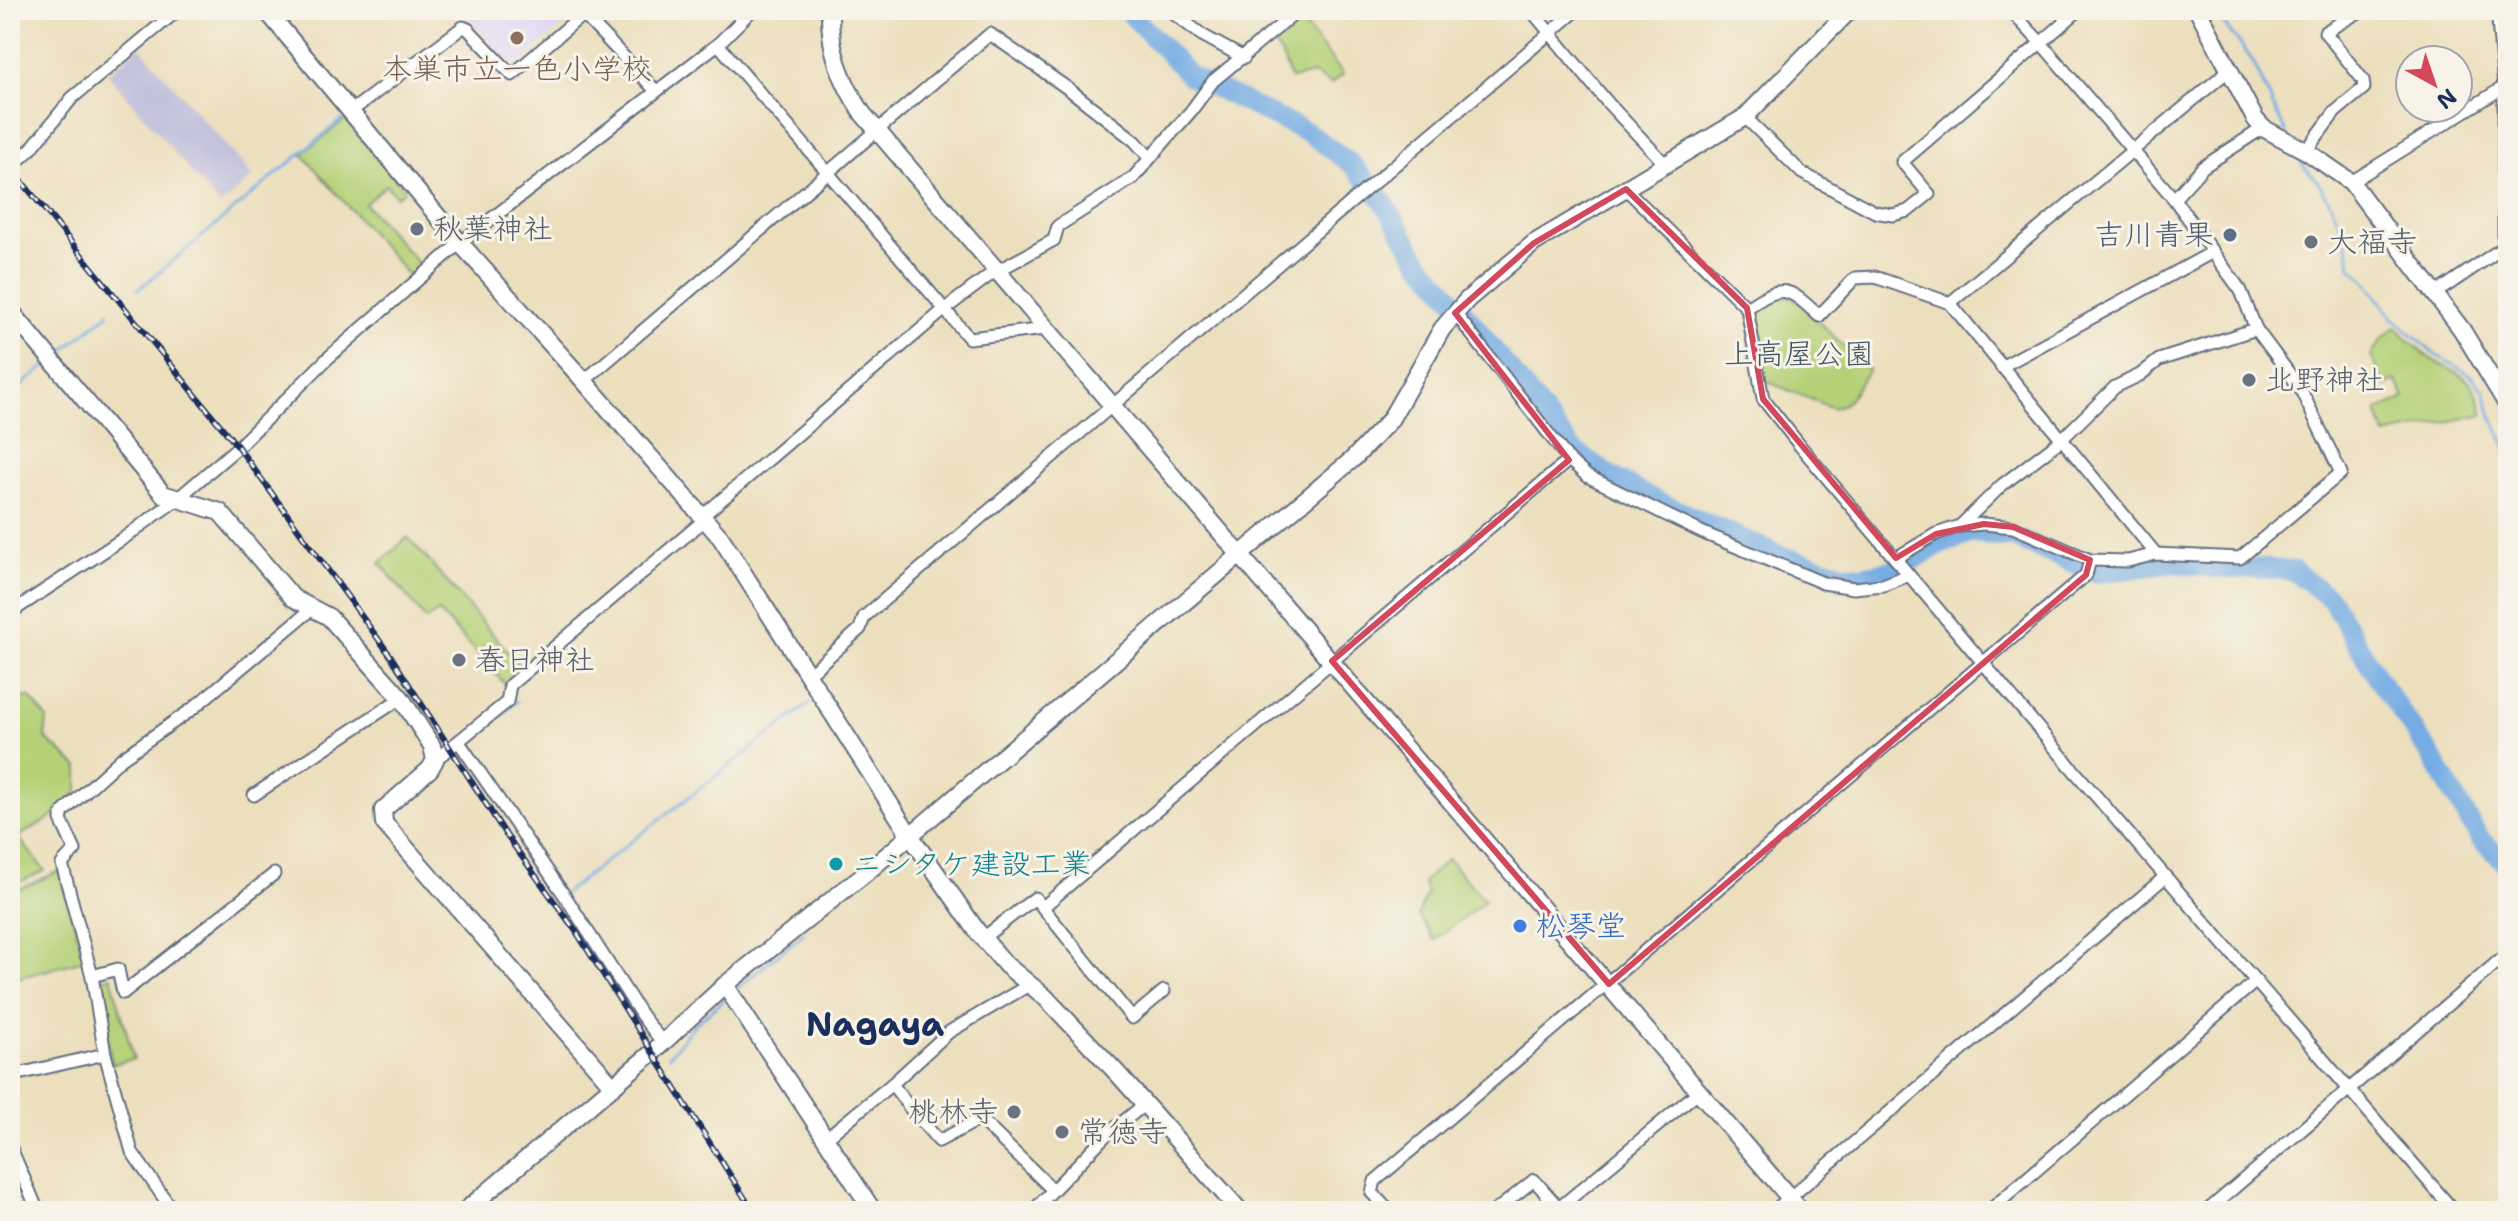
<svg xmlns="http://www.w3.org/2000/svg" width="2518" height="1221" font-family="'Shantell Sans','Klee One',sans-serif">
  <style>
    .built { fill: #dcd5f6 }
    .industrial { fill: #c2c1dc }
    .green { fill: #b5d178; stroke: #68806b; stroke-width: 2 }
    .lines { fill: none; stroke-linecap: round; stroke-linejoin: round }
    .stream { stroke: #74ace3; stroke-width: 3 }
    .river { stroke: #74ace3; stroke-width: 20 }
    .street-casing { stroke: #646d7f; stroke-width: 15 }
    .secondary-casing { stroke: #646d7f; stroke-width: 20 }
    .street { stroke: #fff; stroke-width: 11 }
    .secondary { stroke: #fff; stroke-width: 16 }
    .rail-casing { stroke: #1b2f5e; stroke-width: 6 }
    .rail { stroke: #f7f3e8; stroke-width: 3; stroke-dasharray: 9; stroke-linecap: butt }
    .marked { fill: none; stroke: #d1495b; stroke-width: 6; stroke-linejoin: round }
    .education-dot { fill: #8d6e63; stroke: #f7f3e8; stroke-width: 3 }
    .worship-dot { fill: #6b7280; stroke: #f7f3e8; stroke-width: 3 }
    .service-dot { fill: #5c6f8a; stroke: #f7f3e8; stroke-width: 3 }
    .culture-dot { fill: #0f9aa8; stroke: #f7f3e8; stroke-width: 3 }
    .shop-dot { fill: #3f7fe0; stroke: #f7f3e8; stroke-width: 3 }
    .labels { text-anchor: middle; stroke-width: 6; stroke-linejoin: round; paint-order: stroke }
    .education-label { font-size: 30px; fill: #785e54; stroke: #f7f3e8 }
    .worship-label { font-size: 30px; fill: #5b616d; stroke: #f7f3e8; text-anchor: start }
    .service-label { font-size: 30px; fill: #4e5e75; stroke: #f7f3e8; text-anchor: end }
    .park-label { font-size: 30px; fill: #425864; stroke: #f7f3e8 }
    .culture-label { font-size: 30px; fill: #0d838f; stroke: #f7f3e8; text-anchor: start }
    .shop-label { font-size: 30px; fill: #366cbe; stroke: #f7f3e8; text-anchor: start }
    .quarter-label { font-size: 34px; font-weight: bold; fill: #1b2f5e; stroke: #f7f3e8 }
  </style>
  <rect width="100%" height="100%" fill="#f7f3e8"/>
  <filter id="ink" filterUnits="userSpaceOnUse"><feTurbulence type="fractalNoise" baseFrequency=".0125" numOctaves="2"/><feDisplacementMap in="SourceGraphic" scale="16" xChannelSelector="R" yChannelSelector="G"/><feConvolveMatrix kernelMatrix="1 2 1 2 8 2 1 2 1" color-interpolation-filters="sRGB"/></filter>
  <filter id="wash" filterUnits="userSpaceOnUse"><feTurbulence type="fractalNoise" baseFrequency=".006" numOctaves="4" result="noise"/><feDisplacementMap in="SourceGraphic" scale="32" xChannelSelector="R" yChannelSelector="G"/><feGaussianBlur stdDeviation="1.8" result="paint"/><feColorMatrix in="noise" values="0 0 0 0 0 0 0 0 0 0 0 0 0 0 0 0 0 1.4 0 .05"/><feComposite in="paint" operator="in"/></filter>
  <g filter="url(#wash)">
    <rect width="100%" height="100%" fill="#ecdfbd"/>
    <path class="built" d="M463,10H580L516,66L510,65Z"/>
    <path class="industrial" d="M139,46L253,176L220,206L108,74Z"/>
    <g class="green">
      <path d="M1297,15L1343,74L1331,84L1314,74L1291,79L1281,54L1270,40Z"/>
      <path d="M347,118L405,190L397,197L386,185L365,204L425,271L413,281L302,154Z"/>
      <path d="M1774,296L1793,297L1869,370L1846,403L1833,408L1763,380L1755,316L1757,308Z"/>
      <path d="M2396,327C2405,336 2414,346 2424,354C2459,380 2469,364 2484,414L2385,435L2377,411L2405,398L2396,380L2384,385L2371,356L2382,339Z"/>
      <path d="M408,537L523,669L505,684L439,612L426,620L380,563Z"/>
      <path d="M29,697L47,718L45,738L78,767V792L55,815L18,837L45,871L10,886V794L20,789L10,774V699Z"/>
      <path d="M1448,859L1485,901L1434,940L1418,915L1427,893L1423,882Z"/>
      <path d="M60,871L84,960L10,980V893Z"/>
      <path d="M111,976L134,1059L112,1064L97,984L100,979Z"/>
    </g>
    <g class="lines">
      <g class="stream">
        <path d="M2213,10L2252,60L2286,133"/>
        <path d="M2294,151C2301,166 2313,174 2321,187C2336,211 2348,239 2351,267L2365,280L2392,317L2434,354L2471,375L2484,391L2493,419L2508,450"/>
        <path d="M138,290L341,120"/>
        <path d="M57,356L109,313"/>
        <path d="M10,395L48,364"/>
        <path d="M468,745L517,701"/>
        <path d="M565,893L809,704"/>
        <path d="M736,989L804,933"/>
        <path d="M669,1056L694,1025L727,997"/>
      </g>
      <path class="river" d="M1127,10L1190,76L1309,133L1353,165L1383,201L1418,259L1460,307L1573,450L1611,476L1659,502L1782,556L1844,574L1862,576L1896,569L1942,544L1973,533L2014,538L2097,573L2175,563L2224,569L2259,568L2294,571L2331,599L2378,679L2429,752L2480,839L2508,865"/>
    </g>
  </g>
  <g filter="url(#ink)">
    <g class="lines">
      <defs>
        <g id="street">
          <path d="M1169,10L1202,35L1244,58"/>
          <path d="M1531,10L1608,103L1666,165"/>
          <path d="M583,14L656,91"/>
          <path d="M718,44L969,338L1046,329"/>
          <path d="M350,112L463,27L468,29L512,75L588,10"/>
          <path d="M1745,117L1802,173L1875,212L1893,215L1908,211L1929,194L1902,162L2079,10"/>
          <path d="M2306,151L2335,112L2364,88L2363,80L2325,32L2362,10"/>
          <path d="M10,168L31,149L72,98L178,10"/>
          <path d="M2351,182L2504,87"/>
          <path d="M1626,189L1747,308L1763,399L1801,447L2071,767L2454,1211"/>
          <path d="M2174,199L2203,167L2263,128"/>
          <path d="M2436,293L2504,247V87L2497,10"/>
          <path d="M1950,303L2229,70"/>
          <path d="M1747,308C1783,283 1788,287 1819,316L1855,278L1875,277L1950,303L2156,554"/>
          <path d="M1455,313L1569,460L1587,476L1701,532L1823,583L1854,588L1883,585L1909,575"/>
          <path d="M2001,367L2213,252"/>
          <path d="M584,381L990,34L1070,90L1135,141L1150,158"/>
          <path d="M1960,526L2002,485L2061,440L2115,387L2140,375L2159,360L2256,329"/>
          <path d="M1896,558L1936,534L1960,526L1984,524L2013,527L2090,560L2128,561L2156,554L2240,558L2341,473L2300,388L2256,329L2241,291L2174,199L2041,43L2010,10"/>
          <path d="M10,613L124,538L176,500L238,447L328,358L460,243L718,44L752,10"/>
          <path d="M809,674L860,629L864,617L1577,10"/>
          <path d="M459,742L567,899L642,1016L663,1043"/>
          <path d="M435,760L507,702L510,685L702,522L706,513L945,309L990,275L1054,240L1058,226L1133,178L1191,111L1213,81L1299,10"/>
          <path d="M254,795L401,698"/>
          <path d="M1043,907L1569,460"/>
          <path d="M983,938L1035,898L1132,1018L1164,991"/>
          <path d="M92,976L118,969L123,993L274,874"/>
          <path d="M10,1076L105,1054"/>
          <path d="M892,1084L910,1108L939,1141L980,1119L1053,1190"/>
          <path d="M826,1138L892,1084L949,1032L1029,985"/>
          <path d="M10,1146L38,1211"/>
          <path d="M173,1211L132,1152L105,1054L92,976L62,864L75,850L61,820L63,812L122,758L191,710L313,608"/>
          <path d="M1033,1211L1104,1137L1145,1104"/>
          <path d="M1223,1211L1233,1203"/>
          <path d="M1389,1211L1372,1193L1375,1181L2086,575L2090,560"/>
          <path d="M1495,1211L1534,1180L1559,1208L1699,1091"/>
          <path d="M1774,1211L2165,877"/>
          <path d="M1989,1211L2256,981"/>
          <path d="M2207,1211L2508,953"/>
        </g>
        <g id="secondary">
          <path d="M266,10L460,243L584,381L721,538L909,834L977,931L1006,965L1045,997L1118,1074L1240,1211"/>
          <path d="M830,10C829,50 841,81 863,114L1801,1211"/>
          <path d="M2198,10L2255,119L2263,128L2306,151L2351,182L2462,330L2508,406"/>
          <path d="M10,310L163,494L220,512L293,598L329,617L401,698L432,746L435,760L430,769L383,810L384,823L613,1086"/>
          <path d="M725,985L873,1211"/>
          <path d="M465,1211L653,1052L725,985L873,867L1354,458L1390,420L1442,329L1467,300L1534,243L1745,117L1850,10"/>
        </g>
      </defs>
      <use href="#street" class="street-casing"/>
      <use href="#secondary" class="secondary-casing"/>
      <use href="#street" class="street"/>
      <use href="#secondary" class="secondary"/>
      <defs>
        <path id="rail" d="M10,167L238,447L390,655L506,835L575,930L753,1211"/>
      </defs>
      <use href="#rail" class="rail-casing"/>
      <use href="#rail" class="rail"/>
    </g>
  </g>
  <path class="marked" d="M1626,189L1747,308L1763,399L1896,558L1936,534L1984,524L2013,527L2090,560L2086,575L1609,984L1332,661L1569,460L1455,313L1534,243Z"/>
  <circle class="education-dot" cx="517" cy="38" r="8"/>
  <g class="worship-dot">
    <circle cx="417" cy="229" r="8"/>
    <circle cx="2311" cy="242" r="8"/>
    <circle cx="2249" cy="380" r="8"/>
    <circle cx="459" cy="660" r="8"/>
    <circle cx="1014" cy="1112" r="8"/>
    <circle cx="1062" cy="1132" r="8"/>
  </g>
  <circle class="service-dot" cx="2230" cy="235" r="8"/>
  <circle class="culture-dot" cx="836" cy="864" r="8"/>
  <circle class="shop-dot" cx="1520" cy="926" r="8"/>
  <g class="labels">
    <g class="education-label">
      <text x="517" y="79">本巣市立一色小学校</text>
    </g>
    <g class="worship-label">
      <text x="433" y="239">秋葉神社</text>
      <text x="2327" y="252">大福寺</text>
      <text x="2265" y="390">北野神社</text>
      <text x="475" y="670">春日神社</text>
      <text x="998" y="1122" text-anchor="end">桃林寺</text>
      <text x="1078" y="1142">常徳寺</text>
    </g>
    <g class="service-label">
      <text x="2214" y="245">吉川青果</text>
    </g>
    <g class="park-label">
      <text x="1799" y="364">上高屋公園</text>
    </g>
    <g class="culture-label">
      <text x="852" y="874">ニシタケ建設工業</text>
    </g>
    <g class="shop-label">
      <text x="1536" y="936">松琴堂</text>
    </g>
    <g class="quarter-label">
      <text x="875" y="1036">Nagaya</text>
    </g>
  </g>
  <rect width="2518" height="1221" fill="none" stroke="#f7f3e8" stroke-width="40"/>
  <g transform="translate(2434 84) rotate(140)"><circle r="38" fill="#f7f3e8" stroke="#9fa5b1" stroke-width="2"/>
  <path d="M0-6L14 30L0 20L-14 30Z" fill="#d1495b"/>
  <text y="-12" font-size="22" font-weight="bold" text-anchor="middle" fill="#1b2f5e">N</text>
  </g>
</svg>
